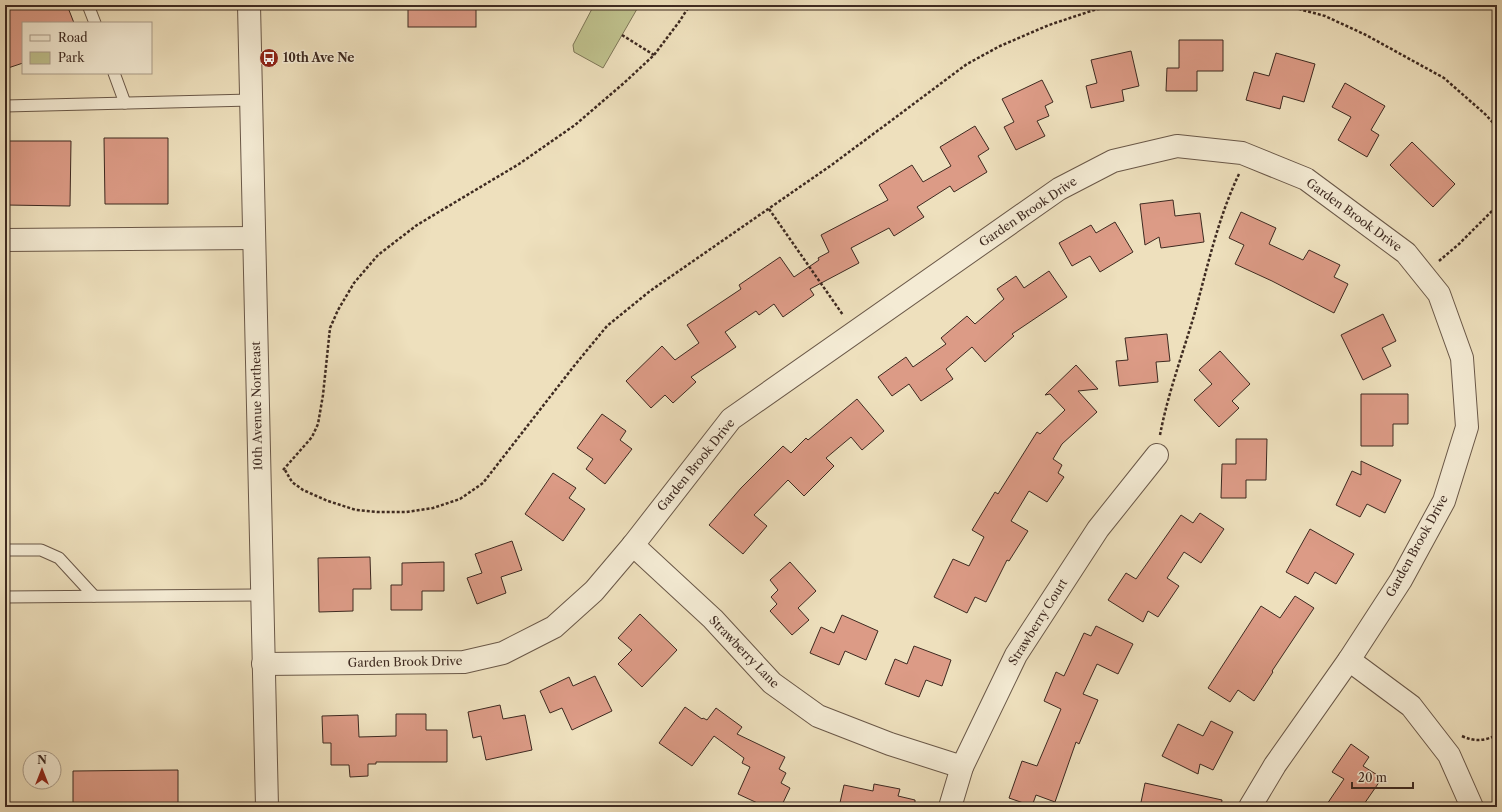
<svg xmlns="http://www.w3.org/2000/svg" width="1502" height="812" font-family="'Libre Caslon Text',serif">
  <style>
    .green { fill: #bfc18d; stroke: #7e7657 }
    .building { fill: #dc9b86; stroke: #3e2a21 }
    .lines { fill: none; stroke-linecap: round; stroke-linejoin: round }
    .service-casing { stroke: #6a5848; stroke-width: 13 }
    .minor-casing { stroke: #6a5848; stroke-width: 24 }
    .tertiary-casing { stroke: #6a5848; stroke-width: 24 }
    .path { stroke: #3e2a21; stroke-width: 2.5; stroke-dasharray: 3 2; stroke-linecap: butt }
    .service { stroke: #f4ebd4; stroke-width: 11 }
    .minor { stroke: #f4ebd4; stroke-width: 22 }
    .tertiary { stroke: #f4ebd4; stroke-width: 22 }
    .labels { text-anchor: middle; stroke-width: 3; stroke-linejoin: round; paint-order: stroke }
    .poi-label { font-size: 12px; font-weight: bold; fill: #3e2a21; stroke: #f4ebd4; text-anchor: start }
    .street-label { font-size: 12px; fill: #3e2a21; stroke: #f4ebd4 }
  </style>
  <rect width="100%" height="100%" fill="#eee0bd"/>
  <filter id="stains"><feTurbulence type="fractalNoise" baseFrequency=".005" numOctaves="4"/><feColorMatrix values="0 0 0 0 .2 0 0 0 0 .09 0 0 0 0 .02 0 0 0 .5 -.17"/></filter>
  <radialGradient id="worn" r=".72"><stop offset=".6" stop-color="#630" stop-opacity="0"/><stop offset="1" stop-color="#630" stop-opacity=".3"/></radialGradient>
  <path class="green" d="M594,5H631L637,9L603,68L574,52L573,45Z"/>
  <g class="building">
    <path d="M5,5H67L74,23H23V63L5,69Z"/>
    <rect x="408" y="5" width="68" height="22"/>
    <path d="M1179,40H1223V71H1197V91H1166L1167,68H1179Z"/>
    <path d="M1131,51L1139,86L1122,90L1124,101L1091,108L1086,86L1097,83L1091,60Z"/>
    <path d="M1276,53L1315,64L1304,102L1283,96L1280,109L1246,100L1254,72L1269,76Z"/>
    <path d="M1042,80L1053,102L1045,106L1049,116L1037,121L1045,136L1016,150L1004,127L1014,122L1002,99Z"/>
    <path d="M1345,83L1385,106L1371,130L1379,135L1367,157L1338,140L1351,117L1332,107Z"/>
    <path d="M975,126L989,149L978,156L987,172L954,192L950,186L917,207L924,217L894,236L889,228L851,248L859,263L810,289L814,295L783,317L774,304L759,315L756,311L725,332L736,347L691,377L696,382L673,403L665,395L651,408L626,381L662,346L675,360L699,343L687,325L741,289L739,285L780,257L794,277L819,260L818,258L829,252L821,235L888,200L879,185L912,165L923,182L951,166L940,147Z"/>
    <path d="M104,138H168V204H105Z"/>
    <path d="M7,141H71L70,206L6,205Z"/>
    <path d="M1412,142L1455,184L1433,207L1390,165Z"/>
    <path d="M1173,200L1175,216L1200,213L1204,242L1161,248L1159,237L1145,245L1140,204Z"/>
    <path d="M1241,212L1276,228L1269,244L1303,260L1309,250L1340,265L1334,277L1348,284L1334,313L1272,281L1235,264L1244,245L1229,238Z"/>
    <path d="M1115,222L1133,252L1100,272L1090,256L1072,266L1059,243L1091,225L1096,233Z"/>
    <path d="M1049,271L1067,297L1012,334L1014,336L985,362L972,347L946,369L953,379L921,401L909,384L892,396L878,377L906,357L913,367L946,344L941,338L967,316L975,324L1004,299L997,289L1016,276L1024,288Z"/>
    <path d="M1383,314L1396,341L1382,348L1391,366L1363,380L1341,335Z"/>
    <path d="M1167,334L1170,361L1156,362L1158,382L1119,386L1116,361L1128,360L1125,338Z"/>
    <path d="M1220,351L1250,384L1232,401L1239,408L1219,427L1194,400L1212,384L1199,370Z"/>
    <path d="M1076,365L1098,389L1078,391L1097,412L1062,444L1053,459L1062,465L1058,473L1064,477L1047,502L1029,491L1011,521L1028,531L1009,561L1007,560L986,602L975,597L967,613L934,597L953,559L969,566L984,537L972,530L995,492L998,494L1037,432L1040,434L1065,410L1050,394L1045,395Z"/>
    <path d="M1361,394H1408V424H1393V446H1361Z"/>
    <path d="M857,399L884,431L862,450L851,437L826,458L834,466L804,496L788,480L754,515L767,526L743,554L709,525L741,488L783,446L791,453L806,438L808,440Z"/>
    <path d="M602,414L626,431L620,440L632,449L605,484L586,469L593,459L577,448Z"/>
    <path d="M1236,439H1267L1266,480H1246V498H1221L1222,464H1236Z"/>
    <path d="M1361,461L1401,480L1385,513L1367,504L1360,517L1336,505L1352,471L1361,475Z"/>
    <path d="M553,473L576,488L569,498L585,509L563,541L525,514Z"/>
    <path d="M1200,513L1224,529L1201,563L1184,552L1167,578L1179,586L1158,617L1148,611L1143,622L1108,600L1126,573L1136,579L1181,515L1193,523Z"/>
    <path d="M1310,529L1354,554L1336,584L1315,572L1308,584L1286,572Z"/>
    <path d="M512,541L522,570L501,577L506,593L477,604L467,578L482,573L475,554Z"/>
    <path d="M370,557L371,589H353V611L319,612L318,558Z"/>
    <path d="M444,562V591H422V610H391V585H402V563Z"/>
    <path d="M790,562L816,591L798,608L809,620L792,635L770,611L777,604L771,597L778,590L770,580Z"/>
    <path d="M1295,596L1314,608L1272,671L1273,672L1254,701L1238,690L1230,702L1208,688L1261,606L1280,618Z"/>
    <path d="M640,614L677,650L642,687L618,664L632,650L618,638Z"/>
    <path d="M842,615L878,631L866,660L845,651L839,665L810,653L821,627L834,633Z"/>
    <path d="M1096,626L1133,644L1118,674L1097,664L1083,694L1098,700L1079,744L1076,742L1055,802L1036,795L1032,806L1009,798L1022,761L1037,766L1061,709L1044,701L1056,672L1064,676L1084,633L1091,636Z"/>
    <path d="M914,646L951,660L942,686L926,680L919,697L885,684L895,659L907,664Z"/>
    <path d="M595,676L612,711L572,730L562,708L550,713L540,691L569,677L573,686Z"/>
    <path d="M500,705L503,719L525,715L532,750L486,760L481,736L473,738L468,712Z"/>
    <path d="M685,707L702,719L703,718L707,720L716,708L742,727L737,734L785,757L779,769L786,773L781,783L790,788L781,807H766L738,794L750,767L742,763L744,758L714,736L692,766L659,743Z"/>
    <path d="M396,714H426V730H447V762H376V764H368V776L350,777L349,765H331V743H323L322,716L358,715L359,737L396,736Z"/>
    <path d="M1211,721L1233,732L1213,770L1200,764L1198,774L1162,756L1178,724L1203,736Z"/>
    <path d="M1351,744L1369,757L1363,766L1382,778L1362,807H1325L1344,779L1332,772Z"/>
    <path d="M178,770V807H73V771Z"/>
    <path d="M1145,783L1222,800L1221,807H1140Z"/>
    <path d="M874,784L900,789L898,796L915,800V807H839L844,785L873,791Z"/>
  </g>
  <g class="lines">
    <defs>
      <g id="service">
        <path d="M88,5L95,23"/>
        <path d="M114,73L125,103"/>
        <path d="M5,106L251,100"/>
        <path d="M5,550H41L59,558L94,596"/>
        <path d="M5,597L262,595"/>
      </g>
      <g id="minor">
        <path d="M5,240L254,238"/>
        <path d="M633,545L713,619L772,683L818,716L890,744L962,767"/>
        <path d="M1349,660L1411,706L1449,755L1472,807"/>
        <path d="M263,664L464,662L503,653L554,627L594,591L633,545L731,419L1059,189L1113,161L1177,146L1242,153L1306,179L1406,253L1439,294L1462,358L1467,427L1444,501L1401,580L1349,660L1275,765L1250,807"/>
        <path d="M950,807L962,767L1016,655L1098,529L1157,455"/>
      </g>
      <path id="tertiary" d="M249,5L267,807"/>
    </defs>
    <use href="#service" class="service-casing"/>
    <use href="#minor" class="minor-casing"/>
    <use href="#tertiary" class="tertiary-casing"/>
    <g class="path">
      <path d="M1284,5L1325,16L1366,35L1444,78L1485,114L1497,127"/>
      <path d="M622,35L654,55"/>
      <path d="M769,209L843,315"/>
      <path d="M1439,261L1459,244L1497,206"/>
      <path d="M1160,435C1168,393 1183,353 1195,312C1208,265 1218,218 1239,174"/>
      <path d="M283,470L312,437L318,424L323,395L330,328L338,310L354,283L378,255L417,225L519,164L575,125L624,83L654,55L679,22L690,5"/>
      <path d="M285,470L292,482L303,490L328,501L356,510L378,512H406L433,508L460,499L483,483L574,366L607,326L650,291L833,164L967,64L1000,46L1049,25L1094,10L1118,5"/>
      <path d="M1462,736C1475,742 1484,741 1497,735"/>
    </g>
    <use href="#service" class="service"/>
    <use href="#minor" class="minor"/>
    <use href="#tertiary" class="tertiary"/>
  </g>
  <defs>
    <symbol id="bus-disc" viewBox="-11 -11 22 22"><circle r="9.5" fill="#8f2418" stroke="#f4ebd4"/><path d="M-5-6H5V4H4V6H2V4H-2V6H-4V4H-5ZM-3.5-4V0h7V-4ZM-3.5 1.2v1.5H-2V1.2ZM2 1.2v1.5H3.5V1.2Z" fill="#fff"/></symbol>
  </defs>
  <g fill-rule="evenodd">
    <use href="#bus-disc" x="258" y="47" width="22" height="22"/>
  </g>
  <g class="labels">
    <g class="poi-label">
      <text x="283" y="62">10th Ave Ne</text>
    </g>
    <g class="street-label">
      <text transform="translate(1028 212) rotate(-34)" y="4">Garden Brook Drive</text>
      <text transform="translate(1354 215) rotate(36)" y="4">Garden Brook Drive</text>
      <text transform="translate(257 406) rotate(-91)" y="4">10th Avenue Northeast</text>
      <text transform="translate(696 465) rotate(-51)" y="4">Garden Brook Drive</text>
      <text transform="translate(1417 546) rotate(-61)" y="4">Garden Brook Drive</text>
      <text transform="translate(1038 622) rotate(-58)" y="4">Strawberry Court</text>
      <text transform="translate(744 652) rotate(46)" y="4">Strawberry Lane</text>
      <text transform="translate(405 662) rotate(-1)" y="4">Garden Brook Drive</text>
    </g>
  </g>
  <rect width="1502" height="812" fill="none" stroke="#eee0bd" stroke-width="20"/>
  <rect x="6" y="6" width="1490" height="800" fill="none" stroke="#3e2a21" stroke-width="2"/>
  <rect x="10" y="10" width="1482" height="792" fill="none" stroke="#3e2a21"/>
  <rect x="22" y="22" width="130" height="52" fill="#f4ebd4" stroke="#ab9e8c"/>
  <rect x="30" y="35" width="20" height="6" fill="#f4ebd4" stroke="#ab9e8c"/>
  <text x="58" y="42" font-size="12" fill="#3e2a21">Road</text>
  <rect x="30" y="52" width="20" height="12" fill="#bfc18d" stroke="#ab9e8c"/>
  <text x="58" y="62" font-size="12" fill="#3e2a21">Park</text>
  <g transform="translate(42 770)"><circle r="19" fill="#f4ebd4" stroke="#ab9e8c"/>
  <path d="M0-3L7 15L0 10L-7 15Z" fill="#8f2418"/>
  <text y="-6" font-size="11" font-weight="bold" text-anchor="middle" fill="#3e2a21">N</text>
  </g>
  <path d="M1352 782v6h61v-6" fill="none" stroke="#3e2a21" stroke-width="2"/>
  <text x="1358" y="782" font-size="12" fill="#3e2a21" stroke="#f4ebd4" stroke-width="3" paint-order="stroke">20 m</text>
  <rect width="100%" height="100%" filter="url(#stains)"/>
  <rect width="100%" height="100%" fill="url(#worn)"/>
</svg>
